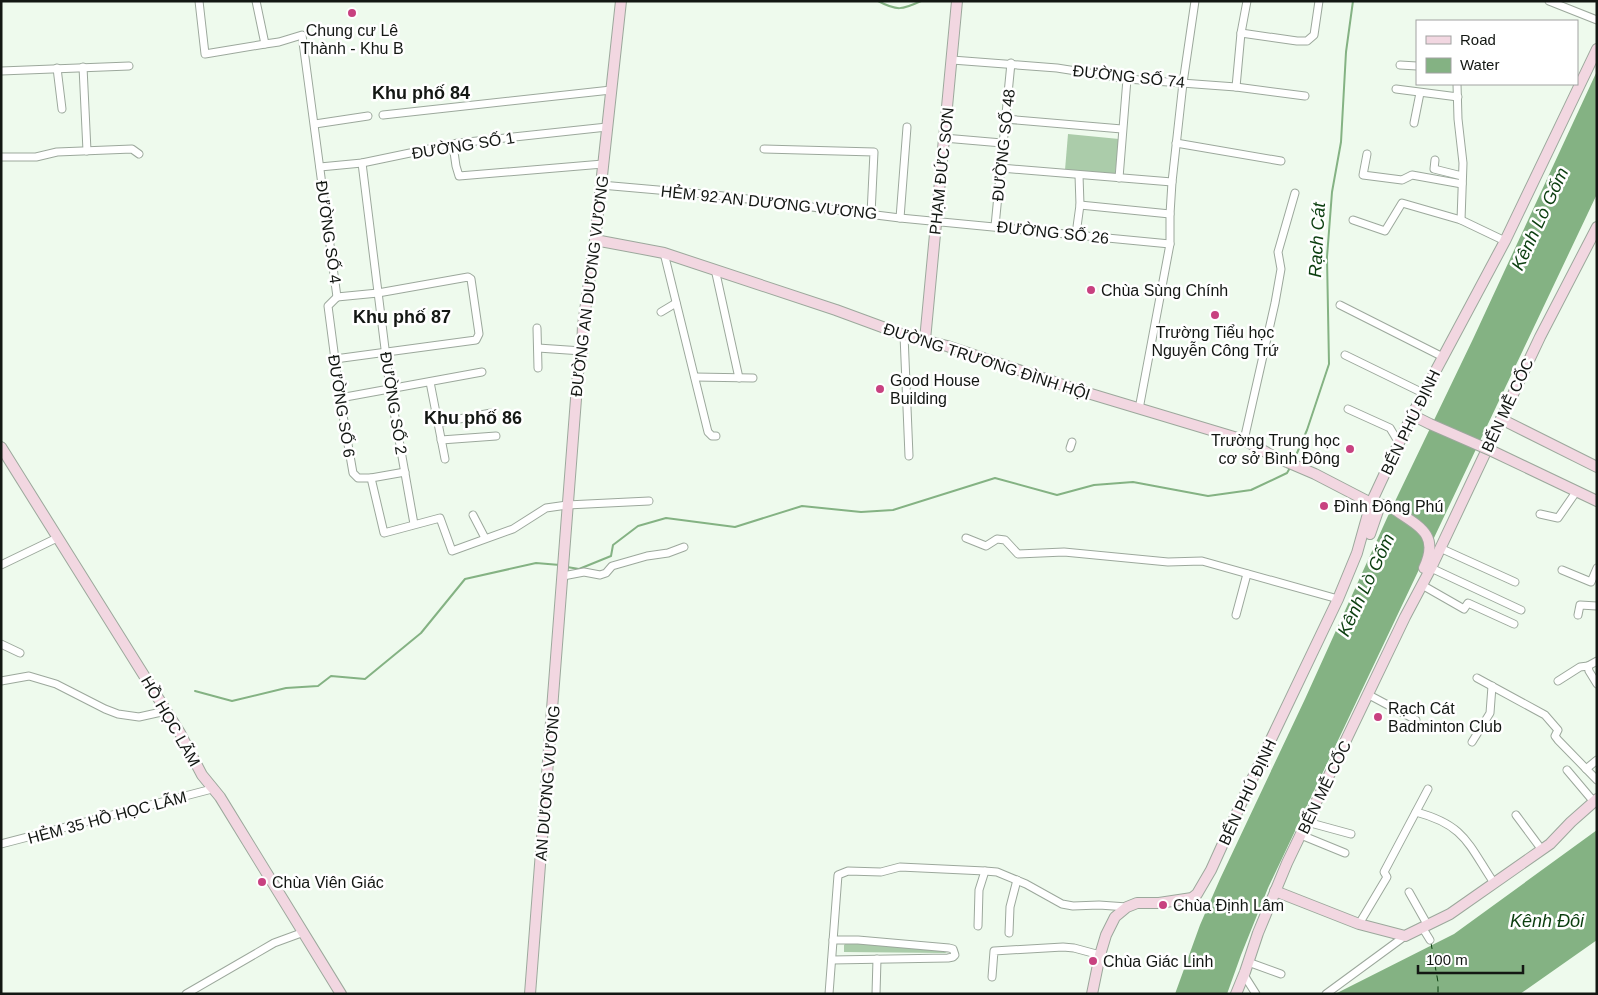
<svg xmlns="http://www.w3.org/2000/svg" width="1598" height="995" font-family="Arial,sans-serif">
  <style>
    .green { fill: #abccaa }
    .water { fill: #84b283 }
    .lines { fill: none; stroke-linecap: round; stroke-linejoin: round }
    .stream { stroke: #84b283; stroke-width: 2 }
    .ferry { stroke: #0b3e0f; stroke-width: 1; stroke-dasharray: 6 5; stroke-linecap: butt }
    .street-casing { stroke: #9ca89c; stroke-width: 9 }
    .secondary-casing { stroke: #9ca89c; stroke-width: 12 }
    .street { stroke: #fff; stroke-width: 7 }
    .secondary { stroke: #f2d7e1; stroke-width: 10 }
    .secondary-bridge-casing { stroke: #9ca89c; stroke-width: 12; stroke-linecap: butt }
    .secondary-bridge { stroke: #f2d7e1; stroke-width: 10 }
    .poi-dot { fill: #c84180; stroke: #fff; stroke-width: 2 }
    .labels { text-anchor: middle; stroke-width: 5; stroke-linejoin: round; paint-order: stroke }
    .poi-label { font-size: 16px; fill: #131713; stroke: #fff; text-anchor: start }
    .street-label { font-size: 16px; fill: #131713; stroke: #fff }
    .neighbourhood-label { font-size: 18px; font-weight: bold; fill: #131713; stroke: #fff }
    .water-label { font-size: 18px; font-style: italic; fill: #0b3e0f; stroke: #fff }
  </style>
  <rect width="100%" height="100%" fill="#eefaed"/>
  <g class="green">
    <path d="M1068,134L1119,139L1115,175L1065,170Z"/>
    <path d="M847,942L943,948L949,951L945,953L844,952V945Z"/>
  </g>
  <g class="water">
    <path d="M1597,71V194L1268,888L1241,955L1227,994H1175L1200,925L1220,879L1305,699L1387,518L1473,339Z"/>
    <path d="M1597,830V940L1520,994H1335L1454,934Z"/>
  </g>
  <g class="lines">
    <g class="stream">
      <path d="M878,1C897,11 902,10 921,1"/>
      <path d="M1294,460L1307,430L1329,364L1327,257L1332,192L1341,142L1346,52L1353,1"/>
      <path d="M567,567L579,569L611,556L613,545L638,526L666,518L735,527L802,506L861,512L893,510L995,478L1057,495L1094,485L1133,482L1208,496L1251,490L1287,473L1291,466"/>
      <path d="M195,691L232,701L286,688L318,686L331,676L365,679L421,633L465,579L536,563L560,565"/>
    </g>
    <path class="ferry" d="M1431,943L1438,982V994"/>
    <defs>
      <g id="street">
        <path d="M199,1L205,54L265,44"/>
        <path d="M256,1L265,44L279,42L302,35L337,297"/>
        <path d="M1549,1L1597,20"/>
        <path d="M1241,33L1297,41H1307L1314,35L1319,1"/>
        <path d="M952,60L1057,68L1127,79L1236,87L1305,96"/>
        <path d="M1400,65L1417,66"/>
        <path d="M83,67L87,151"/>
        <path d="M57,68L62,109"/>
        <path d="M1,71L129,66"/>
        <path d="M1457,84L1458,119L1463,163L1461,220"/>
        <path d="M1236,87L1241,33L1247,1"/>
        <path d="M1396,89L1458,97"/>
        <path d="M383,115L611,90"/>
        <path d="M1005,119L1122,129"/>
        <path d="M1414,123L1420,93"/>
        <path d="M315,124L368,116"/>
        <path d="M944,138L1002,143"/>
        <path d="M1176,143L1281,161"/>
        <path d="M453,145L456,166L459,176L603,164"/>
        <path d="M764,149L874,152L871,214"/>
        <path d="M1367,154L1363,175L1402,180L1412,175L1462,184"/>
        <path d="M1,157H36L57,152L132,149L139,154"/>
        <path d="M1435,160L1434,169L1462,176"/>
        <path d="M362,163L390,389L414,524"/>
        <path d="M320,167L362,163L458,143L607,127"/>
        <path d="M1001,168L1172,182"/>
        <path d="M1119,178L1127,79"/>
        <path d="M601,185L715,195L900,218L1170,244"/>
        <path d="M1080,205L1170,214"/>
        <path d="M900,218L907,127"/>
        <path d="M1353,220L1385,231L1402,203L1461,220L1505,241"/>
        <path d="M995,226L1011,63"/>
        <path d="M1076,234L1080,205L1079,175"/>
        <path d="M664,253L708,432L712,436H716"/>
        <path d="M715,269L739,378"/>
        <path d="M337,297L328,306L340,398L353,473L358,478H371L384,533L440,518L452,551L513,529L546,508L567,505L649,501"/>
        <path d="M1340,305L1443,357"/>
        <path d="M661,312L676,303"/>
        <path d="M537,328L538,368"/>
        <path d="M904,335L909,456"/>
        <path d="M538,348L582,351"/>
        <path d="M1345,355L1423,393"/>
        <path d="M335,359L476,340L479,334L471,279L468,277L378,293L337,297"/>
        <path d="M695,377L753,378"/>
        <path d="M430,382L445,459"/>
        <path d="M340,398L482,372"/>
        <path d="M1139,409L1170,244V214L1172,182L1183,83L1195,1"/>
        <path d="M1348,409L1390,428L1399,443"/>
        <path d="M438,423L491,413"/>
        <path d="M441,440L496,436"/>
        <path d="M1244,440L1275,303L1281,269L1278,252L1295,193"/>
        <path d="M1070,448L1072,442"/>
        <path d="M371,478L405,472"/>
        <path d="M1540,514L1558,518L1576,492"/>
        <path d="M473,515L485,538"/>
        <path d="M966,538L986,546L997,539L1005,540L1018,554L1064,552L1168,562L1202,561L1338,599"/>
        <path d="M1440,548L1515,582"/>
        <path d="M1,565L57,538"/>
        <path d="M1431,568L1521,610"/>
        <path d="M1562,570L1591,582L1597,568"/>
        <path d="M563,576L584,572L600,575L606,573L612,566L647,556L668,553L684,547"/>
        <path d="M1422,585L1464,609L1468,603L1514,624"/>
        <path d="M1236,615L1247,574"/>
        <path d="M1578,615L1580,605L1597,606"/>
        <path d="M1,644L20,653"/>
        <path d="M1597,661L1588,666L1589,671L1597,684"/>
        <path d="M1477,678L1545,715L1558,730L1555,736L1558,740L1597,780"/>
        <path d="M1,681L29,676L56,684L105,709L118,714L139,717L166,711"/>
        <path d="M1558,681L1580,667L1588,666"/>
        <path d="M1369,695L1416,720"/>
        <path d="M1472,742L1490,713L1492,686"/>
        <path d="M1586,769L1597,760"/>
        <path d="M1567,770L1594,802"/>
        <path d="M1416,812C1465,825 1468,844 1494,883"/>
        <path d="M1516,815L1542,850"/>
        <path d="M1307,822L1351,834"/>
        <path d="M1301,835L1345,853"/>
        <path d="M1,844L212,789"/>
        <path d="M1409,892L1427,924"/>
        <path d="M1359,924L1387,877L1384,872L1428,789"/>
        <path d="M978,926L979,890L985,871"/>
        <path d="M1422,927L1430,940"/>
        <path d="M1009,933L1010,907L1017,880"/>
        <path d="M832,960L948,958L953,957L955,955L953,949L949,948L858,940H833"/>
        <path d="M1248,962L1281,974"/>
        <path d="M1244,975L1256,994"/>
        <path d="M992,977L994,951L1063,947L1074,948L1100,955"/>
        <path d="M186,994L274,943L304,932"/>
        <path d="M829,994L838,875L848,871L881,872L900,867L985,871L997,872L1026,884L1062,904L1073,906L1099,905L1127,907"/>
        <path d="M876,994L877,959"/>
        <path d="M1326,994L1405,936"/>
      </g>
      <g id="secondary">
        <path d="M595,240L664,253L836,310L904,335L947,346L1081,391L1244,440L1273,456L1315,474L1371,503"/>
        <path d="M925,340L957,1"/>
        <path d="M1501,419L1597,467"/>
        <path d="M1,447L180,733L202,775L220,797L341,994"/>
        <path d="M1492,451L1597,501"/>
        <path d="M1370,534L1380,505C1388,504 1394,509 1401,514C1424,529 1438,538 1424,568"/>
        <path d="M1275,891L1359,924L1405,936L1450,914L1550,844L1571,822L1597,799"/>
        <path d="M530,994L578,373L582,351L583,325L595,240L621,1"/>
        <path d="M1092,994L1100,955L1106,935L1115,917L1127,907L1137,903H1159L1192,898L1197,894L1211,870L1254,775L1338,599L1357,553L1371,503L1412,415L1505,241L1597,49"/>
        <path d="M1236,994L1245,972L1258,933L1287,863L1405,617L1431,568L1540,337L1597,227"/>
      </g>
    </defs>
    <use href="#street" class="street-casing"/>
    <use href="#secondary" class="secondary-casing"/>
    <use href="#street" class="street"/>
    <use href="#secondary" class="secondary"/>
    <defs>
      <path id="secondary-bridge" d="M1412,415L1430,424L1492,451"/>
    </defs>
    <use href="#secondary-bridge" class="secondary-bridge-casing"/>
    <use href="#secondary-bridge" class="secondary-bridge"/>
  </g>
  <g class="poi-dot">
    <circle cx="352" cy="13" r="5"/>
    <circle cx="1091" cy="290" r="5"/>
    <circle cx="1215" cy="315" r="5"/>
    <circle cx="880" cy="389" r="5"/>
    <circle cx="1350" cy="449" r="5"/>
    <circle cx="1324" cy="506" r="5"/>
    <circle cx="1378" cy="717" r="5"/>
    <circle cx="262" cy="882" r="5"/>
    <circle cx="1163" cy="905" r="5"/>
    <circle cx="1093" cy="961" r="5"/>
  </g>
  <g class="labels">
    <g class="poi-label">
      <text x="352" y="36" text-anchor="middle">Chung cư Lê<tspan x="352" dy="18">Thành - Khu B</tspan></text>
      <text x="1101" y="296">Chùa Sùng Chính</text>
      <text x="1215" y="338" text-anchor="middle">Trường Tiểu học<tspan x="1215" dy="18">Nguyễn Công Trứ</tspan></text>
      <text x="890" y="386">Good House<tspan x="890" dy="18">Building</tspan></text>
      <text x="1340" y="446" text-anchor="end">Trường Trung học<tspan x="1340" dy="18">cơ sở Bình Đông</tspan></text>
      <text x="1334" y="512">Đình Đông Phú</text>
      <text x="1388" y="714">Rạch Cát<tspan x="1388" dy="18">Badminton Club</tspan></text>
      <text x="272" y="888">Chùa Viên Giác</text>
      <text x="1173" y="911">Chùa Định Lâm</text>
      <text x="1103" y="967">Chùa Giác Linh</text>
    </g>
    <g class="street-label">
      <text transform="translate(1129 76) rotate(6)" y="6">ĐƯỜNG SỐ 74</text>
      <text transform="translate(463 145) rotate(-9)" y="6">ĐƯỜNG SỐ 1</text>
      <text transform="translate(1003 145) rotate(-84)" y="6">ĐƯỜNG SỐ 48</text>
      <text transform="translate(941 171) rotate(-84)" y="6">PHẠM ĐỨC SƠN</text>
      <text transform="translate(769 202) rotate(6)" y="6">HẺM 92 AN DƯƠNG VƯƠNG</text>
      <text transform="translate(329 232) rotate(82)" y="6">ĐƯỜNG SỐ 4</text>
      <text transform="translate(1053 232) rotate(6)" y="6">ĐƯỜNG SỐ 26</text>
      <text transform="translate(589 286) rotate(-83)" y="6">ĐƯỜNG AN DƯƠNG VƯƠNG</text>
      <text transform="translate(987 361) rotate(18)" y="6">ĐƯỜNG TRƯƠNG ĐÌNH HỘI</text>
      <text transform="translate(394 403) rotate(81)" y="6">ĐƯỜNG SỐ 2</text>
      <text transform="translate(1507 405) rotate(-65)" y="6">BẾN MỄ CỐC</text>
      <text transform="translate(342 406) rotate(81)" y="6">ĐƯỜNG SỐ 6</text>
      <text transform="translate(1410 422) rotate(-64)" y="6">BẾN PHÚ ĐỊNH</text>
      <text transform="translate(171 721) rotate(60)" y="6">HỒ HỌC LÃM</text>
      <text transform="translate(547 783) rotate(-85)" y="6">AN DƯƠNG VƯƠNG</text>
      <text transform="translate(1324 787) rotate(-64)" y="6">BẾN MỄ CỐC</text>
      <text transform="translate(1247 792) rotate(-65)" y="6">BẾN PHÚ ĐỊNH</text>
      <text transform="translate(107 817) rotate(-15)" y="6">HẺM 35 HỒ HỌC LÃM</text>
    </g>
    <g class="neighbourhood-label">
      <text x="421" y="99">Khu phố 84</text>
      <text x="402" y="323">Khu phố 87</text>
      <text x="473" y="424">Khu phố 86</text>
    </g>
    <g class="water-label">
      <text transform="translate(1540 219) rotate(-65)" y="6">Kênh Lò Gốm</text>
      <text transform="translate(1317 240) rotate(-87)" y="6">Rạch Cát</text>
      <text transform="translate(1366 585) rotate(-65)" y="6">Kênh Lò Gốm</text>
      <text x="1547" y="927">Kênh Đôi</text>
    </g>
  </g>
  <rect width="1598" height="995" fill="none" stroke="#131713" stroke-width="5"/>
  <rect x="1416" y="20" width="162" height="65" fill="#ffffff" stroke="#a1a2a1"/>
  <rect x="1426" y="36" width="25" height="8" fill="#f2d7e1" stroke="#a1a2a1"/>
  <text x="1460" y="45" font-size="15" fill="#131713">Road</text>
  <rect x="1426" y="58" width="25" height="15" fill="#84b283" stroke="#a1a2a1"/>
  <text x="1460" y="70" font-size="15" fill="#131713">Water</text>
  <path d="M1418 965v8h105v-8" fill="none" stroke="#131713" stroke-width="2.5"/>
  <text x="1426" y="965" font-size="15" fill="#131713" stroke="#ffffff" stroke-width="4" paint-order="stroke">100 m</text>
</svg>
